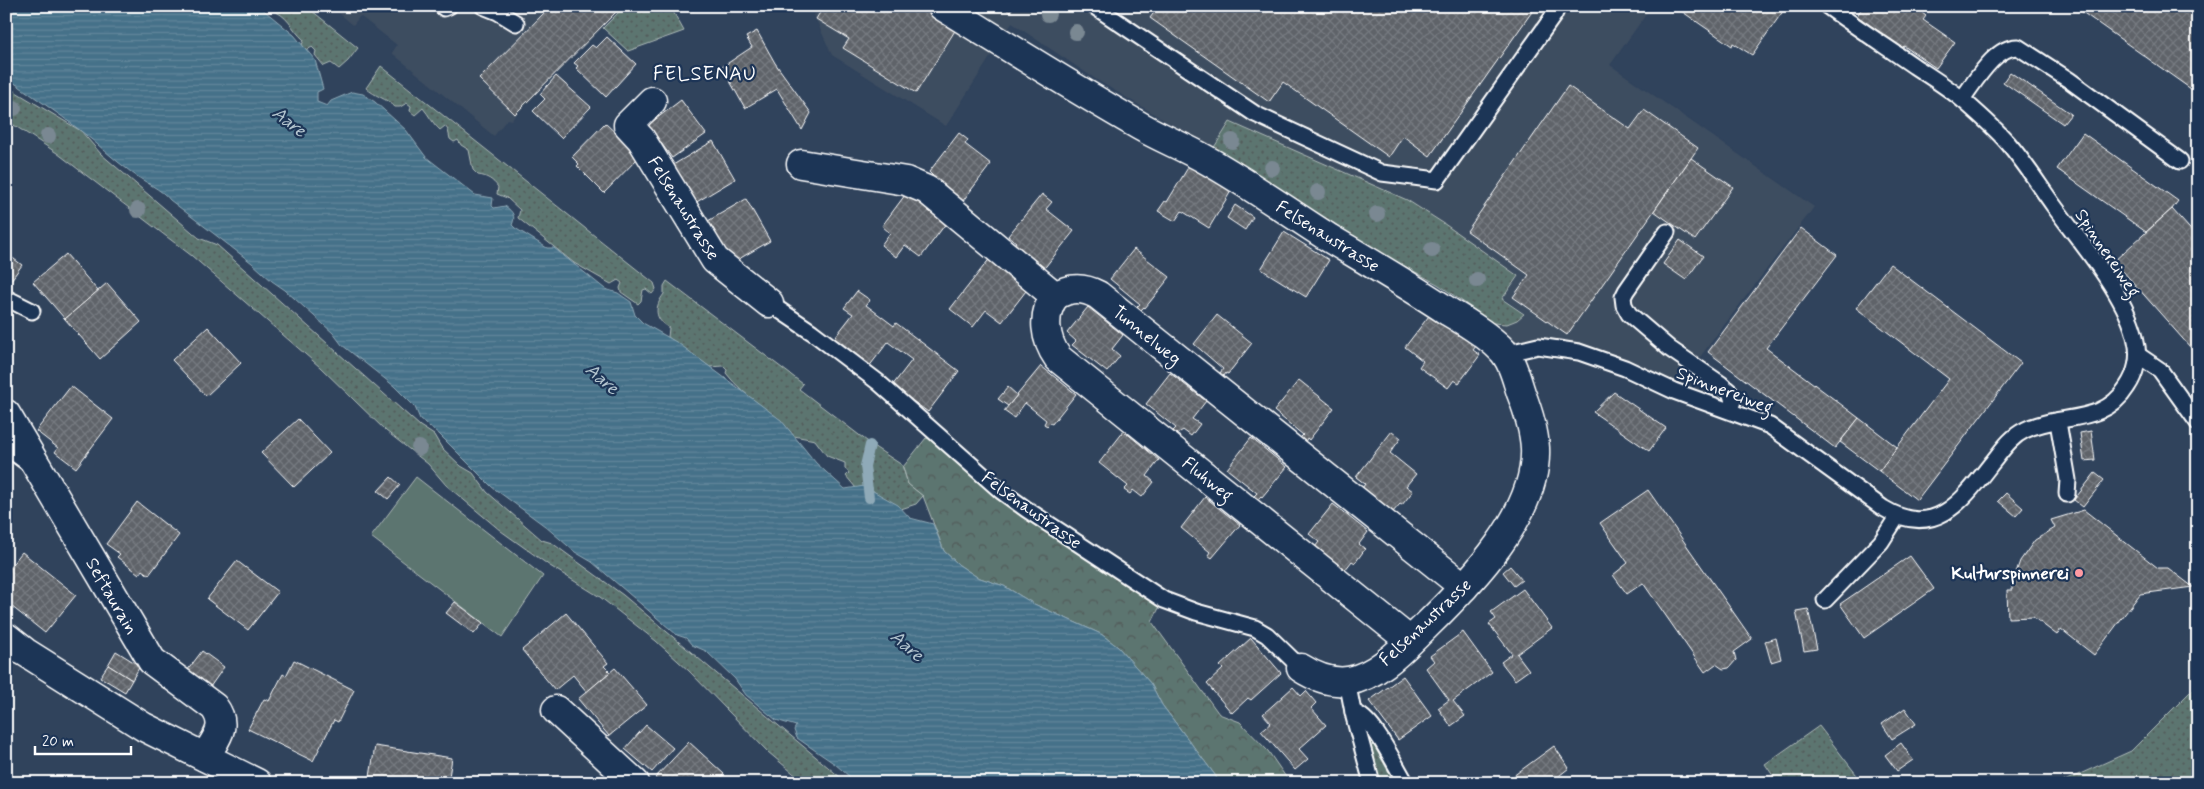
<svg xmlns="http://www.w3.org/2000/svg" width="2204" height="789" font-family="Mynerve,sans-serif">
  <style>
    .built { fill: #3e4d60 }
    .grass { fill: url(#grass-dots); stroke: #aebab8 }
    .forest { fill: url(#forest-crowns); stroke: #aebab8 }
    .garden { fill: #5c7470; stroke: #aebab8 }
    .water { fill: url(#water-rules); stroke: #8faab8 }
    .lines { fill: none; stroke-linecap: round; stroke-linejoin: round }
    .stream { stroke: #8faab8; stroke-width: 10 }
    .building { fill: url(#building-cross-hatch); stroke: #fff }
    .lane-casing { stroke: #fff; stroke-width: 19 }
    .street-casing { stroke: #fff; stroke-width: 31 }
    .lane { stroke: #1d3557; stroke-width: 15 }
    .street { stroke: #1d3557; stroke-width: 28 }
    .tree { fill: #7a8892 }
    .poi-dot { fill: #ff9aa2; stroke: #1d3557; stroke-width: 2 }
    .labels { text-anchor: middle; stroke-width: 4.5; stroke-linejoin: round; paint-order: stroke }
    .street-label { font-size: 18px; fill: #fff; stroke: #1d3557 }
    .poi-label { font-size: 18px; font-weight: bold; fill: #fff; stroke: #1d3557; text-anchor: end }
    .water-label { font-size: 19px; font-style: italic; fill: #b5c6d0; stroke: #1d3557 }
    .quarter-label { font-size: 20px; letter-spacing: 1px; fill: #fff; stroke: #1d3557 }
  </style>
  <defs>
    <pattern id="grass-dots" width="8" height="8" patternUnits="userSpaceOnUse" patternTransform="scale(1.25)"><rect width="8" height="8" fill="#5c7470"/><path d="M2 2h.1M6 6h.1" fill="none" stroke="#525c5a" stroke-width="1.8" stroke-linecap="round"/></pattern>
    <pattern id="forest-crowns" width="20" height="18" patternUnits="userSpaceOnUse" patternTransform="scale(1.25)"><rect width="20" height="18" fill="#5c7470"/><path d="M2 6a3 3 0 1 1 6 0M12 15a3 3 0 1 1 6 0" fill="none" stroke="#525c5a"/></pattern>
    <pattern id="water-rules" width="6" height="5" patternUnits="userSpaceOnUse" patternTransform="scale(1.25)"><rect width="6" height="5" fill="#457189"/><path d="M0 2.5h6" fill="none" stroke="#61869b"/></pattern>
    <pattern id="building-cross-hatch" width="8" height="8" patternUnits="userSpaceOnUse" patternTransform="scale(1.25)"><rect width="8" height="8" fill="#5e6369"/><path d="M0 0l8 8M0 8l8-8" fill="none" stroke="#767a80"/></pattern>
  </defs>
  <rect width="100%" height="100%" fill="#30435c"/>
  <filter id="ink" filterUnits="userSpaceOnUse"><feTurbulence type="fractalNoise" baseFrequency=".02" numOctaves="2"/><feDisplacementMap in="SourceGraphic" scale="10" xChannelSelector="R" yChannelSelector="G"/><feConvolveMatrix kernelMatrix="1 2 1 2 8 2 1 2 1" color-interpolation-filters="sRGB"/></filter>
  <g filter="url(#ink)">
    <g class="built">
      <path d="M331,6H622L623,7L511,120L507,119L494,136L392,53L397,45L360,16L353,25Z"/>
      <path d="M820,6H1652L1610,65L1814,207L1674,391L1580,350H1517L1493,323L1499,324L1524,313L1309,159L1230,122L1213,149L1097,80L1012,23L946,126L832,55L814,15Z"/>
    </g>
    <g class="grass">
      <path d="M267,6H306L358,48L348,61L339,69L331,63L324,66L315,55L316,51L312,47L307,50L302,45L304,40C291,29 288,14 270,10Z"/>
      <path d="M622,6H670L684,31L628,51L603,28L623,8Z"/>
      <path d="M381,66L654,283L656,289L652,294L646,289L643,290L641,301L638,304L621,292L620,288L622,283L618,280L611,284L574,263L518,218L520,210L507,198L497,194L498,187C493,180 487,176 478,175L473,170L469,150L461,145L458,140L454,142L450,139L448,130L445,126L440,130C433,124 429,115 423,108L415,115L410,111L411,106L407,103L400,107H395C386,98 376,97 366,88Z"/>
      <path d="M6,86L81,131L101,154L199,238L217,245L420,426L434,435L441,447L461,466L473,473L487,492L542,540L552,543L623,595L847,783H805L768,752L689,671L656,641L600,597L550,566L501,531L446,485L428,464L386,431L320,367L192,256L57,153L6,120Z"/>
      <path d="M1230,122L1407,200L1443,223L1518,276L1502,299L1524,314L1517,320L1507,324L1493,323L1439,285L1390,258L1213,149Z"/>
      <path d="M667,281L803,384L799,389L876,448L902,465L908,484L923,496L916,504L901,509L873,491L871,485L856,488L846,476L849,473L845,468V463L827,456L815,440L794,436C774,412 745,398 726,373L727,370L723,366L710,367L668,337L669,328C654,319 654,307 664,294V286Z"/>
      <path d="M2198,684V783H2060L2131,751Z"/>
      <path d="M1819,726L1863,783H1778L1765,764Z"/>
      <path d="M1368,736L1369,737L1395,783H1379L1366,739Z"/>
    </g>
    <path class="forest" d="M926,438L939,441L1163,600L1152,622L1219,714L1240,722L1268,751L1290,783H1219L1215,775L1162,705L1151,684L1118,647L1101,634L1034,604L1004,586L977,577L959,565L944,551L923,496L908,484L903,467Z"/>
    <path class="garden" d="M416,477L543,576L502,637L371,537Z"/>
    <path class="water" d="M6,6L260,7L294,35L315,60L323,89L317,92V102L327,106L331,101L352,92L363,94L375,102L406,130L426,157L475,195L493,198L492,206L494,208L505,206C513,212 516,216 512,225L515,228L547,248H554L605,289L618,293L631,302L635,315L643,323L678,343L781,420L816,463L845,489L871,485L873,491L898,505L910,518L933,524L944,551L959,565L977,577L1004,586L1034,604L1101,634L1118,647L1151,684L1162,705L1215,775L1219,783H857L835,764L797,738L794,730L796,726L776,720L746,695L735,679L706,651L692,645L686,638L677,635L592,562L575,552L545,526L492,487L439,434L420,419L415,407L394,386L342,345L333,333L285,290L272,281L252,263L170,200C163,190 142,181 131,172C113,159 98,144 81,131C57,112 31,95 6,77Z"/>
    <g class="lines">
      <path class="stream" d="M869,498L865,466L870,445"/>
    </g>
    <g class="building">
      <path d="M551,6H612L617,11L515,114L479,79Z"/>
      <path d="M690,6H700L693,11Z"/>
      <path d="M824,6H918L956,29L916,93L843,48L849,39L816,19Z"/>
      <path d="M1002,6H1014L1010,12Z"/>
      <path d="M1159,6H1536L1430,156L1403,136L1389,157L1283,82L1269,102L1150,18Z"/>
      <path d="M1674,6H1785L1786,7L1752,55L1733,43L1732,46Z"/>
      <path d="M1863,6H1925L1921,12L1926,16L1923,20L1955,42L1936,68L1904,46L1902,48L1857,16Z"/>
      <path d="M2080,6H2184L2198,16V94L2078,9Z"/>
      <path d="M757,31L775,63L811,113L802,130L777,89L745,108L722,67L752,47L746,37Z"/>
      <path d="M607,37L636,64L606,97L576,68L578,66L574,63L592,45L596,48Z"/>
      <path d="M2010,72L2071,114L2063,124L2003,82Z"/>
      <path d="M556,76L591,107L561,138L533,111L545,99L540,94Z"/>
      <path d="M1568,86L1630,129L1644,110L1698,148L1567,335L1513,297L1529,275L1467,231Z"/>
      <path d="M681,100L706,134L672,158L648,125Z"/>
      <path d="M605,123L640,156L604,193L577,166L579,164L572,157Z"/>
      <path d="M959,133L968,140L965,144L991,164L962,202L931,179L933,176L929,172Z"/>
      <path d="M2083,133L2178,201L2172,209L2146,232L2057,169Z"/>
      <path d="M713,141L735,179L690,206L668,168Z"/>
      <path d="M1691,158L1733,187L1695,240L1654,211Z"/>
      <path d="M1189,166L1231,191L1209,228L1182,211L1175,221L1158,211L1165,201L1167,202Z"/>
      <path d="M908,191L947,222L921,257L905,245L896,257L881,245L890,233L882,226Z"/>
      <path d="M1042,194L1052,202L1046,209L1074,231L1042,271L1012,247L1016,242L1008,236Z"/>
      <path d="M746,199L770,241L725,267L701,225Z"/>
      <path d="M1235,205L1253,217L1245,230L1227,218Z"/>
      <path d="M2172,209L2198,238V356L2114,261Z"/>
      <path d="M1801,228L1837,255L1766,348L1859,418L1835,448L1708,352Z"/>
      <path d="M1284,232L1329,260L1306,297L1261,269Z"/>
      <path d="M1680,240L1703,256L1686,280L1663,264Z"/>
      <path d="M1134,249L1170,277L1145,308L1144,307L1141,310L1137,307L1140,304L1110,279Z"/>
      <path d="M6,253L22,265L6,287Z"/>
      <path d="M66,254L98,291L65,319L33,282Z"/>
      <path d="M991,257L1029,287L1002,322L986,310L973,327L950,309Z"/>
      <path d="M1890,264L2021,363L1917,500L1879,471L1949,379L1856,308Z"/>
      <path d="M107,283L141,322L100,359L65,319Z"/>
      <path d="M857,291L870,300L866,305L894,326L896,323L959,371L928,412L892,386L912,360L888,342L868,368L832,341L853,314L844,308Z"/>
      <path d="M1088,307L1123,335L1112,349L1120,356L1107,372L1072,345L1076,341L1067,333Z"/>
      <path d="M1432,312L1476,346L1473,350L1480,355L1459,383L1454,380L1448,388L1419,367L1423,361L1405,347Z"/>
      <path d="M1217,315L1252,343L1228,374L1226,373L1224,376L1220,373L1223,369L1194,344Z"/>
      <path d="M208,327L241,363L206,396L172,360Z"/>
      <path d="M1041,366L1076,394L1052,424L1050,423L1047,426L1044,424L1046,420L1025,403L1014,418L1004,411Z"/>
      <path d="M1170,373L1206,401L1192,419L1200,424L1191,436L1183,430L1177,434L1173,431L1176,428L1146,404Z"/>
      <path d="M1299,380L1334,408L1309,440L1307,438L1305,442L1300,438L1303,435L1274,411Z"/>
      <path d="M71,386L113,419L76,468L55,452L58,448L36,431Z"/>
      <path d="M1008,387L1017,395L1008,406L998,399Z"/>
      <path d="M1614,392L1666,428L1649,451L1593,412Z"/>
      <path d="M1859,418L1897,447L1879,471L1840,442Z"/>
      <path d="M298,419L330,453L294,487L261,453Z"/>
      <path d="M1124,431L1159,460L1147,476L1154,482L1142,497L1133,490L1130,494L1124,490L1128,486L1099,463Z"/>
      <path d="M1392,431L1401,438L1390,453L1416,474L1406,486L1413,491L1402,505L1400,504L1392,513L1362,488L1365,484L1356,477Z"/>
      <path d="M2091,431L2095,460L2084,461L2080,433Z"/>
      <path d="M1251,438L1287,467L1262,497L1261,496L1258,499L1254,496L1257,493L1227,469Z"/>
      <path d="M2095,473L2104,480L2083,507L2074,500Z"/>
      <path d="M391,477L400,485L388,499L378,491Z"/>
      <path d="M1648,490L1752,639L1734,652L1736,660L1729,668L1723,669L1716,664L1705,672L1643,583L1627,594L1613,575L1628,563L1600,523Z"/>
      <path d="M2006,493L2023,508L2016,516L1998,501Z"/>
      <path d="M1205,497L1240,525L1212,558L1208,555L1210,552L1181,528Z"/>
      <path d="M137,502L179,535L149,575L142,570L139,574L117,557L120,554L106,544Z"/>
      <path d="M1333,504L1368,532L1359,544L1365,549L1355,563L1352,561L1345,570L1315,547L1319,542L1309,534Z"/>
      <path d="M2084,510L2158,568H2168L2193,587L2140,594L2094,655L2061,629L2057,635L2033,617L2008,618L2007,590H2012V584L2020,561L2035,540L2055,528L2051,520Z"/>
      <path d="M22,552L76,595L45,633L6,602V597L11,591L6,587V572Z"/>
      <path d="M1910,556L1934,589L1864,638L1840,604Z"/>
      <path d="M237,561L278,592L248,630L207,599Z"/>
      <path d="M1510,566L1522,580L1514,586L1503,572Z"/>
      <path d="M1523,589L1552,628L1517,654L1529,670L1515,680L1501,662L1512,654L1489,624L1496,619L1491,612Z"/>
      <path d="M455,602L483,623L474,634L446,613Z"/>
      <path d="M1808,609L1817,649L1804,651L1796,611Z"/>
      <path d="M566,613L608,663L604,666L610,672L587,692L573,675L555,690L522,650Z"/>
      <path d="M1463,632L1492,672L1453,701L1465,716L1451,726L1438,708L1449,700L1426,668L1434,661L1430,656Z"/>
      <path d="M1251,638L1281,673L1251,700L1248,698L1232,713L1207,684L1223,669L1220,666Z"/>
      <path d="M1776,638L1781,659L1771,662L1765,641Z"/>
      <path d="M116,651L140,666L132,680L108,665Z"/>
      <path d="M202,651L224,667L210,687L187,671Z"/>
      <path d="M294,660L354,690L338,722L334,720L313,761L248,729L264,699L269,701L283,674L286,676Z"/>
      <path d="M108,665L132,680L125,692L100,677Z"/>
      <path d="M615,668L647,705L609,736L578,699Z"/>
      <path d="M1403,676L1432,716L1398,740L1369,701Z"/>
      <path d="M1293,687L1301,696L1306,691L1316,703L1311,708L1326,725L1299,749L1308,759L1295,770L1261,731L1271,723L1263,714Z"/>
      <path d="M1905,708L1916,724L1892,739L1882,724Z"/>
      <path d="M646,725L673,748L652,772L625,749Z"/>
      <path d="M689,742L724,774L716,783H661L655,778Z"/>
      <path d="M1901,743L1913,760L1897,771L1885,755Z"/>
      <path d="M375,746L452,758L448,783H369Z"/>
      <path d="M1554,746L1569,768L1550,783H1512L1509,779Z"/>
    </g>
    <g class="lines">
      <defs>
        <g id="lane">
          <path d="M442,6L444,8L449,6"/>
          <path d="M483,6L498,12L516,23"/>
          <path d="M1094,6L1255,114L1382,173L1437,180L1554,15L1558,6"/>
          <path d="M1962,99C1975,82 1995,46 2018,47L2069,80L2180,161"/>
          <path d="M1667,232L1626,291L1623,297L1624,305L1629,314L1670,349L1721,384L1730,392L1733,401L1730,410"/>
          <path d="M6,298L32,311"/>
          <path d="M769,303L812,332L878,382L1001,491L1026,509L1164,600L1196,612L1255,628L1267,635L1301,668"/>
          <path d="M2138,355L2160,370L2198,423"/>
          <path d="M1508,358L1517,351L1538,346L1579,352L1625,368L1674,391L1770,426L1883,508C1934,539 1961,503 1991,464C2001,452 2010,437 2025,430C2059,413 2103,426 2127,387C2136,374 2140,357 2136,341C2128,297 2080,242 2054,206C2039,185 2025,163 2008,143C1995,128 1980,115 1964,101C1949,88 1931,77 1914,66C1885,46 1856,27 1827,6"/>
          <path d="M2058,422L2068,480L2067,494"/>
          <path d="M6,447L29,464"/>
          <path d="M1825,600L1881,542L1897,517"/>
          <path d="M1347,681L1354,717L1372,783"/>
          <path d="M1353,712C1374,718 1394,764 1406,783"/>
        </g>
        <g id="street">
          <path d="M942,6C1007,46 1073,88 1140,126C1161,138 1184,147 1205,159C1248,183 1288,212 1329,238C1369,262 1410,286 1449,312C1466,322 1486,334 1500,348C1512,359 1516,378 1521,393C1528,411 1534,429 1535,448C1538,514 1470,583 1426,626C1405,646 1379,676 1348,681C1331,683 1315,677 1301,668"/>
          <path d="M652,101L628,125L641,139L715,260L769,303"/>
          <path d="M801,164L906,181L927,190L1055,296C1070,287 1083,287 1098,295L1464,587"/>
          <path d="M1055,296C1041,315 1045,340 1058,358L1410,641"/>
          <path d="M6,414L152,661L214,707C229,727 215,739 205,757"/>
          <path d="M6,637L25,652L144,727L257,783"/>
          <path d="M556,710L635,783"/>
        </g>
      </defs>
      <use href="#lane" class="lane-casing"/>
      <use href="#street" class="street-casing"/>
      <use href="#lane" class="lane"/>
      <use href="#street" class="street"/>
    </g>
    <g class="tree">
      <circle cx="1048" cy="14" r="8"/>
      <circle cx="1076" cy="32" r="8"/>
      <circle cx="14" cy="108" r="8"/>
      <circle cx="48" cy="136" r="8"/>
      <circle cx="1232" cy="141" r="8"/>
      <circle cx="1272" cy="168" r="8"/>
      <circle cx="1318" cy="192" r="8"/>
      <circle cx="138" cy="210" r="8"/>
      <circle cx="1377" cy="214" r="8"/>
      <circle cx="1432" cy="250" r="8"/>
      <circle cx="1477" cy="280" r="8"/>
      <circle cx="419" cy="448" r="8"/>
    </g>
  </g>
  <circle class="poi-dot" cx="2079" cy="573" r="5"/>
  <g class="labels">
    <g class="street-label">
      <text transform="translate(684 208) rotate(58)" y="6">Felsenaustrasse</text>
      <text transform="translate(1328 236) rotate(32)" y="6">Felsenaustrasse</text>
      <text transform="translate(2108 253) rotate(56)" y="6">Spinnereiweg</text>
      <text transform="translate(1147 335) rotate(39)" y="6">Tunnelweg</text>
      <text transform="translate(1725 390) rotate(21)" y="6">Spinnereiweg</text>
      <text transform="translate(1208 479) rotate(39)" y="6">Fluhweg</text>
      <text transform="translate(1032 510) rotate(36)" y="6">Felsenaustrasse</text>
      <text transform="translate(112 596) rotate(60)" y="6">Seftaurain</text>
      <text transform="translate(1425 622) rotate(-43)" y="6">Felsenaustrasse</text>
    </g>
    <g class="poi-label">
      <text x="2069" y="579">Kulturspinnerei</text>
    </g>
    <g class="water-label">
      <text transform="translate(290 121) rotate(38)" y="7">Aare</text>
      <text transform="translate(603 378) rotate(41)" y="7">Aare</text>
      <text transform="translate(908 645) rotate(41)" y="7">Aare</text>
    </g>
    <g class="quarter-label">
      <text x="705" y="80">FELSENAU</text>
    </g>
  </g>
  <rect width="2204" height="789" fill="none" stroke="#1d3557" stroke-width="25"/>
  <rect x="12" y="12" width="2179" height="764" fill="none" stroke="#fff" stroke-width="2" filter="url(#ink)"/>
  <path d="M35 746v8h96v-8" fill="none" stroke="#ffffff" stroke-width="2.5"/>
  <text x="42" y="746" font-size="15" fill="#ffffff" stroke="#1d3557" stroke-width="4" paint-order="stroke">20 m</text>
</svg>
